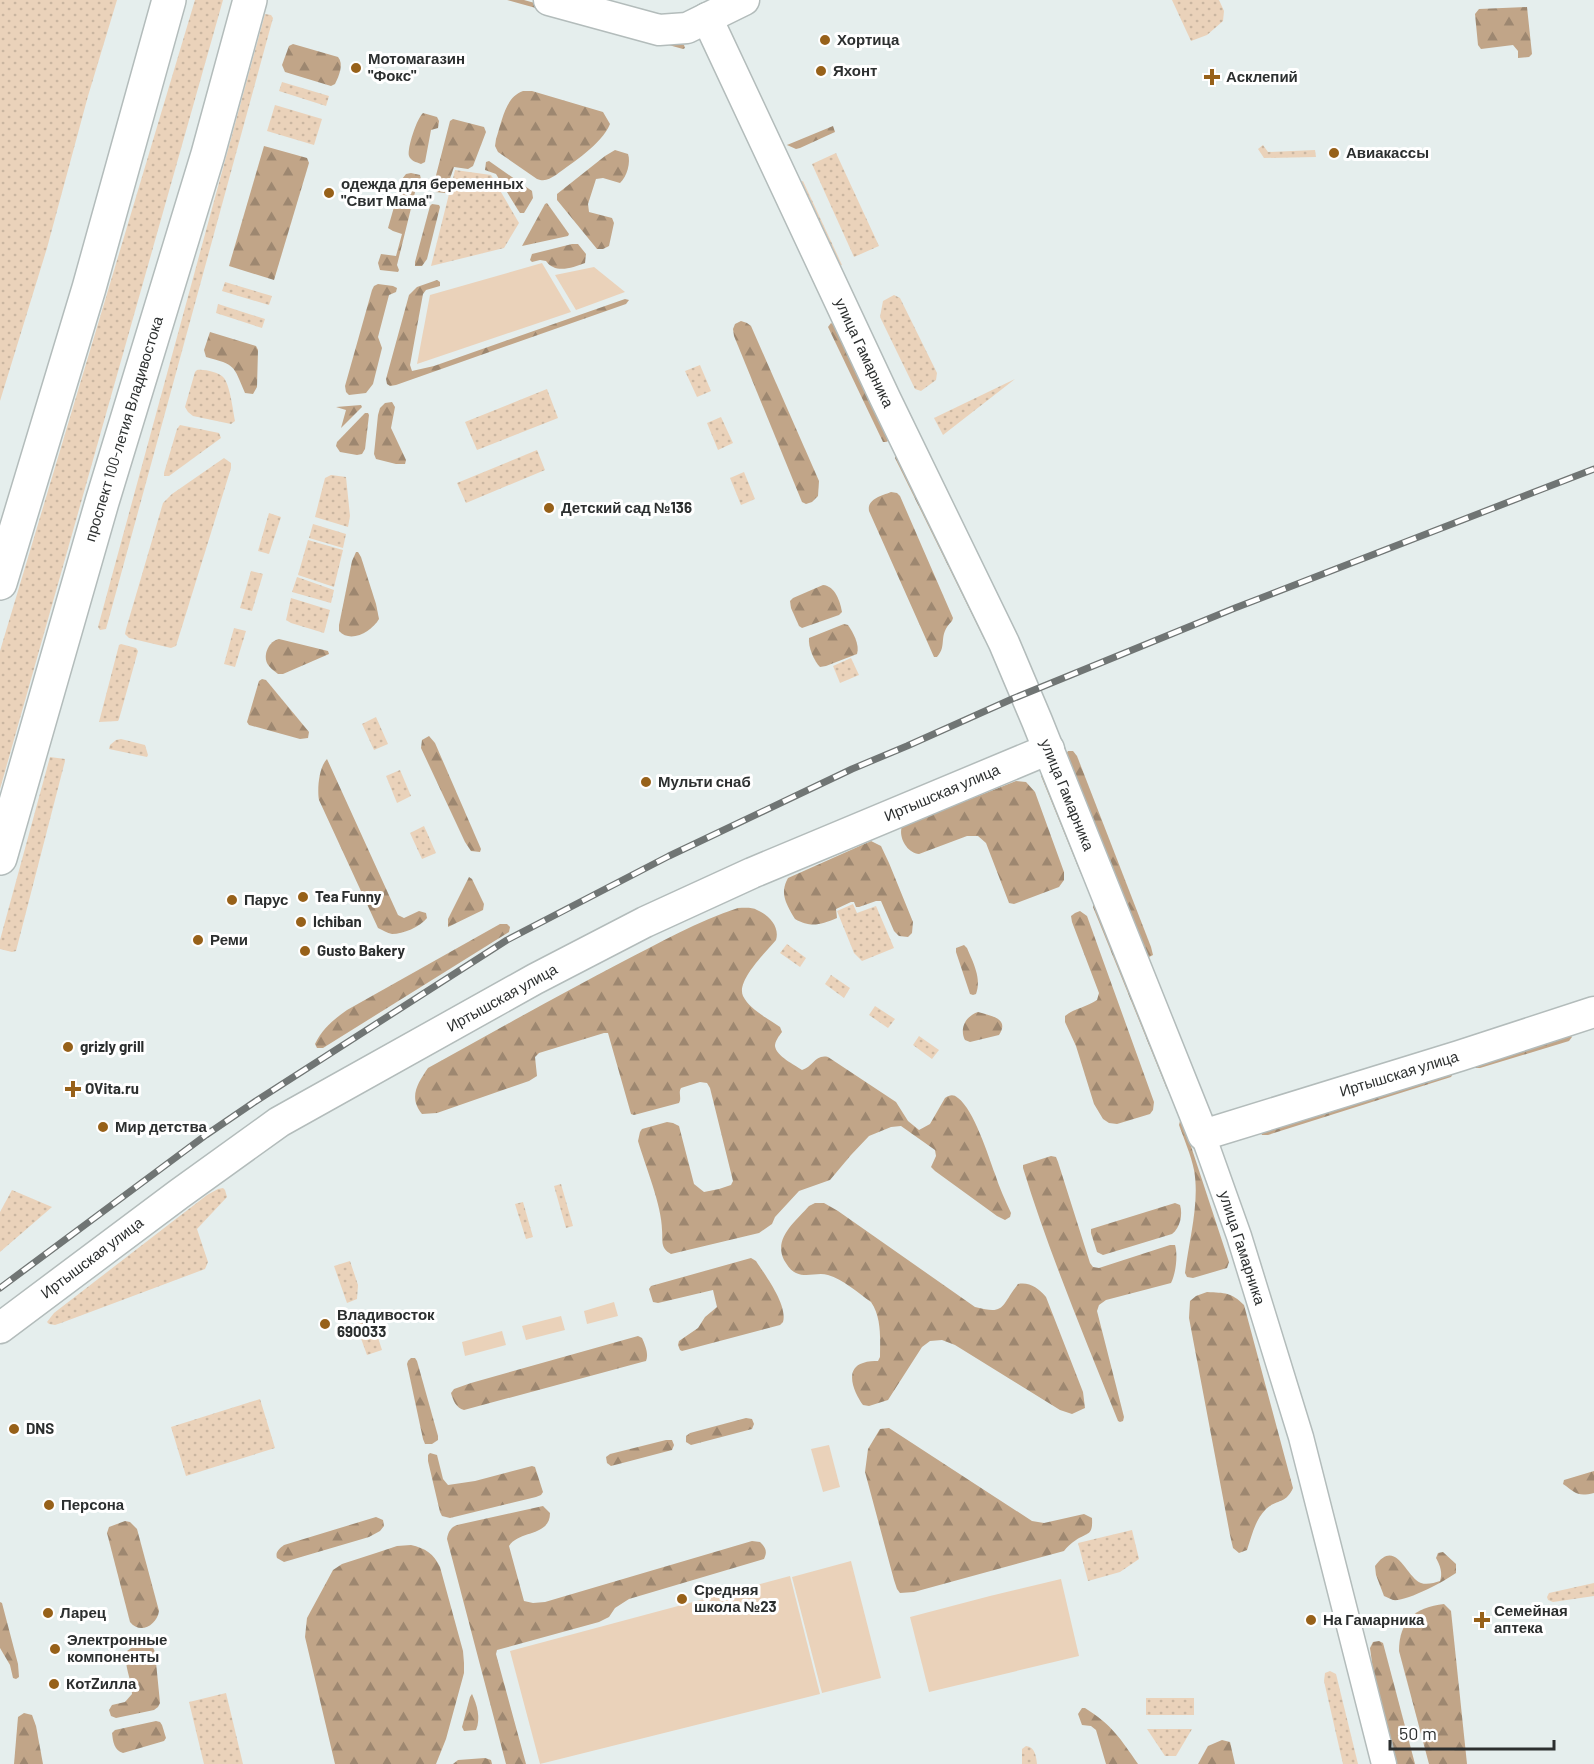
<svg xmlns="http://www.w3.org/2000/svg" width="1594" height="1764" font-family="Barlow,sans-serif">
  <style>
    .grass { fill: url(#grass-dots) }
    .forest { fill: url(#forest-firs) }
    .pitch { fill: #ead2ba }
    .lines { fill: none; stroke-linecap: round; stroke-linejoin: round }
    .minor-casing { stroke: #b3bcbb; stroke-width: 27 }
    .major-casing { stroke: #b3bcbb; stroke-width: 33 }
    .highway-casing { stroke: #b3bcbb; stroke-width: 36 }
    .minor { stroke: #fff; stroke-width: 24 }
    .major { stroke: #fff; stroke-width: 30 }
    .highway { stroke: #fff; stroke-width: 33 }
    .rail-casing { stroke: #707574; stroke-width: 7 }
    .rail { stroke: #fff; stroke-width: 4.5; stroke-dasharray: 14; stroke-linecap: butt }
    .poi-dot { fill: #976119; stroke: #fff; stroke-width: 2 }
    .labels { text-anchor: middle; stroke-width: 6; stroke-linejoin: round; paint-order: stroke }
    .poi-label { font-size: 15px; font-weight: bold; fill: #2c2f2f; stroke: #fff; text-anchor: start }
    .street-label { font-size: 15px; fill: #2c2f2f; stroke: #fff }
  </style>
  <defs>
    <pattern id="grass-dots" width="8" height="8" patternUnits="userSpaceOnUse" patternTransform="scale(1.5)"><rect width="8" height="8" fill="#ead2ba"/><path d="M2 2h.1M6 6h.1" fill="none" stroke="#c9b5a0" stroke-width="1.8" stroke-linecap="round"/></pattern>
    <pattern id="forest-firs" width="22" height="20" patternUnits="userSpaceOnUse" patternTransform="scale(1.5)"><rect width="22" height="20" fill="#c1a588"/><path d="M5 1l3.5 6h-7zM16 11l3.5 6h-7z" fill="#9d8770"/></pattern>
  </defs>
  <rect width="100%" height="100%" fill="#e5eeed"/>
  <g class="grass">
    <path d="M0,0H117L88,96L47,248L0,401Z"/>
    <path d="M195,0H223L0,789V651Z"/>
    <path d="M1172,0H1219L1224,11L1223,21L1207,35L1191,41Z"/>
    <path d="M265,14L271,15L273,18L106,629L100,630L98,627Z"/>
    <path d="M282,82L329,96L326,106L279,91Z"/>
    <path d="M275,105L322,119L314,145L267,131Z"/>
    <path d="M1263,145L1268,152L1315,150L1316,157L1264,158L1258,149Z"/>
    <path d="M836,153L879,246L854,257L812,164Z"/>
    <path d="M455,170L491,175L519,223L504,248L431,266Z"/>
    <path d="M803,181L842,265L837,267L798,183Z"/>
    <path d="M225,282L272,296L269,305L222,291Z"/>
    <path d="M894,295L900,298L937,373L936,380L921,391L915,389L880,317L883,301Z"/>
    <path d="M218,304L265,319L262,328L216,313Z"/>
    <path d="M700,365L711,391L697,397L685,371Z"/>
    <path d="M197,370C204,369 219,372 224,378C230,386 233,410 235,421L231,424L193,416L188,412L185,407L195,372Z"/>
    <path d="M1015,379L943,435L934,418Z"/>
    <path d="M547,389L558,418L477,450L465,422Z"/>
    <path d="M721,417L733,443L718,450L707,423Z"/>
    <path d="M180,425L219,433L221,438L169,476H164V473L177,429Z"/>
    <path d="M537,450L545,470L466,503L457,483Z"/>
    <path d="M224,458L231,463V468L176,646L171,648L129,638L125,634L126,629L163,503L172,494Z"/>
    <path d="M744,472L755,499L741,505L730,478Z"/>
    <path d="M331,475L346,477L350,516L348,527L315,517L325,478Z"/>
    <path d="M269,513L281,517L269,554L258,551Z"/>
    <path d="M313,524L346,534L343,548L309,538Z"/>
    <path d="M308,540L343,550L334,587L298,575Z"/>
    <path d="M251,571L263,574L252,611L240,608Z"/>
    <path d="M297,577L334,590L331,603L292,592Z"/>
    <path d="M291,598L330,610L324,633L291,623L286,620Z"/>
    <path d="M234,628L246,631L235,667L224,664Z"/>
    <path d="M121,644L136,648L138,651L119,719L118,721L99,722L119,645Z"/>
    <path d="M851,658L859,675L840,683L833,666Z"/>
    <path d="M376,717L388,744L374,750L362,724Z"/>
    <path d="M121,739L145,745L148,755L147,757L109,749L110,745L116,740Z"/>
    <path d="M50,757L65,759V761L16,951L12,952L0,949V940Z"/>
    <path d="M400,770L411,796L397,803L386,776Z"/>
    <path d="M424,826L436,853L422,859L410,833Z"/>
    <path d="M853,904L857,913L876,906L894,948L862,961L854,953L837,911Z"/>
    <path d="M787,944L806,958L800,967L780,953Z"/>
    <path d="M831,975L850,988L844,998L825,984Z"/>
    <path d="M875,1006L895,1019L888,1028L869,1015Z"/>
    <path d="M919,1036L939,1050L932,1059L913,1045Z"/>
    <path d="M561,1184L573,1226L566,1228L554,1186Z"/>
    <path d="M223,1188L225,1190L227,1197L197,1229L208,1262L205,1269L61,1323L55,1325L49,1324L47,1322L54,1313L207,1195L218,1189Z"/>
    <path d="M12,1190L52,1207L0,1252V1212Z"/>
    <path d="M523,1202L533,1237L526,1239L515,1204Z"/>
    <path d="M350,1261L358,1285L357,1299L347,1303L334,1266Z"/>
    <path d="M370,1313L382,1350L367,1355L354,1319Z"/>
    <path d="M260,1399L275,1448L186,1476L171,1427Z"/>
    <path d="M1132,1530L1139,1559L1120,1572L1088,1581L1078,1543Z"/>
    <path d="M1594,1583V1596L1553,1602L1548,1600L1547,1597L1549,1593Z"/>
    <path d="M1330,1671L1336,1674L1358,1764H1343L1324,1681L1325,1673Z"/>
    <path d="M226,1693L243,1764H204L189,1702Z"/>
    <rect x="1146" y="1698" width="48" height="17"/>
    <path d="M1147,1729H1192L1176,1756H1165Z"/>
    <path d="M1026,1746C1035,1747 1036,1756 1037,1764H1022V1749Z"/>
  </g>
  <g class="forest">
    <path d="M507,0H524L684,45L685,48L683,49Z"/>
    <path d="M1527,7L1532,54L1529,57L1518,58V51L1513,45L1481,49L1478,45L1475,14L1479,9Z"/>
    <path d="M293,44L338,57C344,64 339,76 335,84L331,86L285,72L282,65L289,46Z"/>
    <path d="M523,91H532L603,112L610,124C601,145 573,162 556,175C549,179 545,182 537,179L498,152L495,146L496,139C502,122 505,97 523,91Z"/>
    <path d="M423,113L437,117L439,121L438,128L431,130L425,162L421,164C416,162 411,161 409,156C407,148 417,118 423,113Z"/>
    <path d="M453,119L484,127L486,132L473,166L468,169L454,167L445,193L435,192L433,187L450,121Z"/>
    <path d="M833,126L835,132L800,148L796,149L787,145Z"/>
    <path d="M264,146L307,158L309,163L274,280L229,266Z"/>
    <path d="M615,150L628,154C631,162 627,177 620,183L603,178L596,179L588,204L589,212L612,218L614,223L609,246L603,249H597L557,200V194L605,156Z"/>
    <path d="M489,161L532,191L533,198L524,213H520L518,210L496,174L485,170L486,162Z"/>
    <path d="M411,173L420,175L421,179L418,180L397,265L399,270L398,272L380,270L378,263L381,254L396,256L402,234L393,231L388,228L402,179L406,174Z"/>
    <path d="M547,203L569,234L568,236L522,246L545,204Z"/>
    <path d="M432,204L439,205L440,207L427,259L422,266H415V262L430,206Z"/>
    <path d="M572,244H578L586,254L585,263C572,268 555,274 546,261L540,260L532,262L530,260L532,254Z"/>
    <path d="M437,280L440,282V286L426,290L423,294L410,365L412,371L434,366L625,299L629,300L626,304L396,385L390,386L387,384L386,379L409,295L417,287Z"/>
    <path d="M378,284L393,286L397,288L396,292L389,295L378,337L382,348L373,384L366,393L349,395L346,392L345,386L372,290L374,286Z"/>
    <path d="M741,321L747,323L751,326L819,481L818,496L812,502L806,504L802,502L734,336L733,329L735,324Z"/>
    <path d="M831,323L834,325L888,438V441L886,442H883L828,327Z"/>
    <path d="M210,332L256,346L258,350L257,387L253,394L245,393C233,365 236,365 206,357L204,350Z"/>
    <path d="M392,402L395,407L391,428L406,460L405,464H396L376,459L374,454L378,415L380,408L385,403Z"/>
    <path d="M361,405L362,407L341,428L346,410L336,407Z"/>
    <path d="M365,413H368L369,415L365,449L362,454L357,455L340,452L336,446L337,442Z"/>
    <path d="M896,455L987,639H984L895,458Z"/>
    <path d="M891,492L897,493L900,496L953,618L952,621C937,636 948,645 937,657H934L869,511C867,499 881,496 891,492Z"/>
    <path d="M356,552H358L361,557L376,604L379,619C372,631 351,644 339,631V625L352,561Z"/>
    <path d="M823,585C835,586 840,601 842,612L839,615L802,628L799,626L791,608L790,601L793,598Z"/>
    <path d="M844,624L848,625C853,632 860,645 857,654L826,666L820,667C814,661 808,647 809,638Z"/>
    <path d="M279,639L328,651L329,654L283,674H278C274,671 269,667 267,663C263,654 269,641 279,639Z"/>
    <path d="M262,679L266,680L309,732L308,738L300,739L249,725L247,722L259,681Z"/>
    <path d="M429,736L435,743L478,842L481,849L480,852L471,851L465,842L421,748L422,740Z"/>
    <path d="M1068,751H1073L1077,756L1151,947L1153,955L1149,957L1143,955L1065,756Z"/>
    <path d="M327,759L398,915L404,918L419,911L426,913L427,918C420,927 403,934 392,934C387,933 383,930 378,928L319,800C317,789 319,767 327,759Z"/>
    <path d="M1041,769L1087,879L1084,880L1080,872L1041,776Z"/>
    <path d="M1016,781L1026,782L1035,792L1064,872V880L1059,887L1014,904L1009,903L986,843L978,836H967L919,854C907,853 898,837 902,826Z"/>
    <path d="M871,841L881,846L889,863L913,922L912,933L908,937L899,936L894,931L881,901H876L859,907H856L854,902H851L836,909L837,918C820,925 811,928 795,919C787,905 779,894 788,878Z"/>
    <path d="M469,877L472,879L484,904L483,910L448,927V919Z"/>
    <path d="M1095,899L1176,1097L1170,1095L1166,1087L1093,907V901Z"/>
    <path d="M738,908C744,908 752,907 757,910C769,915 780,927 776,940C766,952 736,981 743,996C750,1010 769,1019 780,1027L782,1032C779,1036 775,1041 775,1046C776,1056 795,1065 802,1070C813,1067 815,1054 828,1057L896,1102L908,1121L919,1130L930,1124L945,1098C950,1095 953,1094 958,1098C974,1110 988,1155 995,1174C999,1187 1005,1200 1011,1213L1010,1217L1005,1220L997,1216L935,1171L931,1167L936,1156L935,1150L901,1126L891,1127L869,1136L851,1155L830,1180L799,1191L775,1217L772,1224L759,1233L671,1254C660,1248 663,1241 662,1230C662,1206 645,1165 638,1141L640,1132L642,1129L667,1122L673,1123L679,1126L694,1184L704,1192L719,1189L731,1185L733,1181L710,1088L707,1083L700,1082L681,1088C678,1093 682,1098 679,1103L634,1115L631,1114L608,1033H604L539,1053L535,1057L537,1076L529,1081L437,1113L422,1114C408,1097 418,1083 428,1068C493,1032 557,996 622,962C659,943 698,921 738,908Z"/>
    <path d="M1080,911L1087,916L1154,1102L1153,1110L1150,1114L1117,1124L1109,1123L1103,1119L1094,1104L1076,1046L1065,1022V1016C1075,1008 1087,1007 1097,1000L1099,993L1072,922L1071,916L1075,913Z"/>
    <path d="M500,924H507L510,927L509,932L323,1048H317L315,1044C322,1029 333,1020 347,1010Z"/>
    <path d="M964,945L967,948C973,962 982,979 976,994L973,995L970,994L956,952V948Z"/>
    <path d="M978,1012C991,1016 1010,1018 999,1035L970,1042L965,1040C959,1028 966,1016 978,1012Z"/>
    <path d="M1569,1033L1572,1037L1569,1041L1480,1068H1474L1472,1064Z"/>
    <path d="M1454,1072L1451,1077L1268,1135H1262L1260,1131Z"/>
    <path d="M1180,1121L1187,1134L1229,1262L1227,1268L1193,1278L1187,1277L1185,1273C1189,1240 1200,1202 1194,1170C1191,1155 1184,1139 1179,1125Z"/>
    <path d="M1051,1156L1056,1157L1058,1162L1090,1263L1093,1267L1099,1268L1170,1245H1175C1178,1255 1176,1273 1171,1283L1106,1300L1099,1305L1097,1311L1124,1417L1123,1421L1120,1422L1118,1421C1085,1338 1049,1253 1023,1168V1165Z"/>
    <path d="M815,1203H824L838,1211L975,1307C1006,1315 1000,1307 1018,1284C1030,1282 1038,1288 1046,1297L1083,1392L1085,1408L1072,1414L1060,1410L955,1345L942,1340L930,1341L922,1347L888,1400L869,1406L863,1405C855,1394 843,1369 863,1363C868,1361 874,1361 878,1361L880,1357C880,1339 882,1318 871,1302C858,1293 843,1279 828,1275C817,1272 807,1278 796,1273C791,1271 787,1265 784,1260C773,1238 796,1221 809,1206Z"/>
    <path d="M1175,1203L1180,1205C1183,1215 1180,1228 1172,1234L1103,1255L1097,1252L1091,1233V1229Z"/>
    <path d="M751,1258L756,1261C765,1275 788,1305 783,1322L780,1325L682,1351L680,1350L678,1345L679,1341L698,1328L705,1317L717,1307L713,1290L658,1303L653,1302L649,1289L651,1286Z"/>
    <path d="M1207,1292C1225,1293 1231,1292 1244,1305L1293,1488C1286,1504 1277,1499 1266,1509C1255,1520 1252,1535 1247,1550L1239,1553L1233,1548L1230,1535L1189,1318L1190,1301L1196,1296Z"/>
    <path d="M638,1336L642,1338C645,1345 649,1354 646,1361L642,1362L464,1410C456,1408 453,1400 451,1393L454,1389L471,1383Z"/>
    <path d="M411,1358H415L417,1361L438,1436V1440L432,1444H425L423,1439L407,1364L408,1361Z"/>
    <path d="M746,1418L752,1419L754,1424L752,1429L691,1445L686,1442V1436L690,1433Z"/>
    <path d="M889,1428L1032,1521L1044,1523L1084,1514L1092,1518C1093,1536 1088,1532 1076,1540C1071,1543 1067,1547 1064,1551L914,1592L900,1593L897,1589L894,1580L865,1472L868,1449L880,1429Z"/>
    <path d="M666,1440H672L674,1445L672,1450L611,1466L607,1463L606,1457L610,1454Z"/>
    <path d="M430,1453L437,1455L443,1479L448,1485L475,1481L532,1466L535,1467L543,1492L541,1495L536,1497L450,1518L442,1516L440,1512L428,1461V1455Z"/>
    <path d="M1594,1471V1493C1577,1497 1576,1493 1563,1484L1564,1480Z"/>
    <path d="M543,1506L550,1513C550,1537 519,1530 509,1546L524,1601L533,1603L545,1602L752,1541L760,1542C765,1547 768,1551 764,1559L629,1599L615,1608L609,1617L599,1622L497,1650L496,1654L526,1764H506L447,1539C448,1532 451,1527 457,1525Z"/>
    <path d="M376,1517L383,1520L384,1526L380,1531L369,1537L284,1562L277,1558C275,1552 279,1549 284,1545Z"/>
    <path d="M125,1521L130,1522L137,1529L159,1611C157,1625 140,1635 130,1622L107,1533L109,1527Z"/>
    <path d="M411,1545C425,1548 434,1554 440,1567L463,1651L464,1663V1673L446,1739L436,1764H335L305,1637L307,1618L333,1570L342,1564L376,1553L397,1546Z"/>
    <path d="M1443,1552L1456,1564V1573C1445,1581 1406,1602 1393,1600C1390,1599 1387,1597 1384,1596L1376,1575L1375,1566C1396,1537 1405,1576 1421,1583C1427,1585 1434,1583 1440,1581C1443,1573 1440,1565 1436,1558L1438,1553Z"/>
    <path d="M0,1602L2,1603L18,1664L19,1677L16,1679L13,1678L10,1665L0,1648Z"/>
    <path d="M1444,1604L1451,1611L1467,1764H1429L1399,1651C1399,1621 1415,1607 1444,1604Z"/>
    <path d="M1379,1641L1383,1643L1415,1764H1396L1373,1670L1370,1648L1373,1642Z"/>
    <path d="M145,1643L152,1645L155,1652L160,1703L158,1707L154,1710L116,1718L111,1716L109,1710L112,1705L125,1702L132,1694C132,1679 123,1666 127,1651L134,1646Z"/>
    <path d="M472,1694C477,1705 481,1718 476,1730L464,1731L462,1727L470,1697Z"/>
    <path d="M1082,1708H1085C1112,1725 1120,1738 1138,1764H1106L1096,1730L1091,1726L1082,1725L1078,1714Z"/>
    <path d="M24,1713L32,1715L36,1726L43,1764H14L18,1717Z"/>
    <path d="M156,1721L160,1722L162,1725L166,1738L164,1741L123,1753C114,1750 113,1742 112,1733L115,1730Z"/>
    <path d="M1222,1740L1230,1742L1235,1764H1198L1208,1746Z"/>
    <path d="M485,1758L491,1760L492,1764H453L458,1760Z"/>
  </g>
  <g class="pitch">
    <path d="M542,263L571,312L417,364L430,295Z"/>
    <path d="M594,267L625,292L576,310L555,275Z"/>
    <path d="M614,1302L618,1316L587,1324L584,1311Z"/>
    <path d="M561,1316L565,1330L526,1340L522,1326Z"/>
    <path d="M502,1331L506,1345L465,1356L462,1342Z"/>
    <path d="M829,1445L840,1487L823,1492L811,1449Z"/>
    <path d="M851,1561L881,1678L822,1693L792,1577Z"/>
    <path d="M790,1576L820,1694L540,1764L510,1651Z"/>
    <path d="M1061,1579L1079,1656L929,1692L910,1617L990,1596Z"/>
  </g>
  <g class="lines">
    <defs>
      <path id="minor" d="M1203,1135L1239,1236L1301,1437L1384,1764"/>
      <g id="major">
        <path d="M549,0L659,30L687,28L744,0"/>
        <path d="M707,18L885,398L1004,643L1037,721L1203,1135L1459,1056L1594,1012"/>
        <path d="M0,1328L179,1194L279,1122L535,979L645,922L752,873L1049,749"/>
      </g>
      <g id="highway">
        <path d="M0,583L89,288L169,0"/>
        <path d="M0,858L102,502L208,154L250,0"/>
      </g>
    </defs>
    <use href="#minor" class="minor-casing"/>
    <use href="#major" class="major-casing"/>
    <use href="#highway" class="highway-casing"/>
    <use href="#minor" class="minor"/>
    <use href="#major" class="major"/>
    <use href="#highway" class="highway"/>
    <defs>
      <path id="rail" d="M0,1288L206,1135L256,1101L507,940L669,856L852,769L907,746L1012,699L1235,608L1594,469"/>
    </defs>
    <use href="#rail" class="rail-casing"/>
    <use href="#rail" class="rail"/>
  </g>
  <g class="poi-dot">
    <circle cx="825" cy="40" r="6"/>
    <circle cx="356" cy="68" r="6"/>
    <circle cx="821" cy="71" r="6"/>
    <path d="M1209 68h6v6h6v6h-6v6h-6v-6h-6v-6h6z"/>
    <circle cx="1334" cy="153" r="6"/>
    <circle cx="329" cy="193" r="6"/>
    <circle cx="549" cy="508" r="6"/>
    <circle cx="646" cy="782" r="6"/>
    <circle cx="303" cy="897" r="6"/>
    <circle cx="232" cy="900" r="6"/>
    <circle cx="301" cy="922" r="6"/>
    <circle cx="198" cy="940" r="6"/>
    <circle cx="305" cy="951" r="6"/>
    <circle cx="68" cy="1047" r="6"/>
    <path d="M70 1080h6v6h6v6h-6v6h-6v-6h-6v-6h6z"/>
    <circle cx="103" cy="1127" r="6"/>
    <circle cx="325" cy="1324" r="6"/>
    <circle cx="14" cy="1429" r="6"/>
    <circle cx="49" cy="1505" r="6"/>
    <circle cx="682" cy="1599" r="6"/>
    <circle cx="48" cy="1613" r="6"/>
    <circle cx="1311" cy="1620" r="6"/>
    <path d="M1479 1611h6v6h6v6h-6v6h-6v-6h-6v-6h6z"/>
    <circle cx="55" cy="1649" r="6"/>
    <circle cx="54" cy="1684" r="6"/>
  </g>
  <g class="labels">
    <g class="poi-label">
      <text x="837" y="45">Хортица</text>
      <text x="368" y="64">Мотомагазин<tspan x="368" dy="17">"Фокс"</tspan></text>
      <text x="833" y="76">Яхонт</text>
      <text x="1226" y="82">Асклепий</text>
      <text x="1346" y="158">Авиакассы</text>
      <text x="341" y="189">одежда для беременных<tspan x="341" dy="17">"Свит Мама"</tspan></text>
      <text x="561" y="513">Детский сад №136</text>
      <text x="658" y="787">Мульти снаб</text>
      <text x="315" y="902">Tea Funny</text>
      <text x="244" y="905">Парус</text>
      <text x="313" y="927">Ichiban</text>
      <text x="210" y="945">Реми</text>
      <text x="317" y="956">Gusto Bakery</text>
      <text x="80" y="1052">grizly grill</text>
      <text x="85" y="1094">OVita.ru</text>
      <text x="115" y="1132">Мир детства</text>
      <text x="337" y="1320">Владивосток<tspan x="337" dy="17">690033</tspan></text>
      <text x="26" y="1434">DNS</text>
      <text x="61" y="1510">Персона</text>
      <text x="694" y="1595">Средняя<tspan x="694" dy="17">школа №23</tspan></text>
      <text x="1494" y="1616">Семейная<tspan x="1494" dy="17">аптека</tspan></text>
      <text x="60" y="1618">Ларец</text>
      <text x="1323" y="1625">На Гамарника</text>
      <text x="67" y="1645">Электронные<tspan x="67" dy="17">компоненты</tspan></text>
      <text x="66" y="1689">КотZилла</text>
    </g>
    <g class="street-label">
      <text transform="translate(864 353) rotate(65)" y="5">улица Гамарника</text>
      <text transform="translate(124 429) rotate(-73)" y="5">проспект 100-летия Владивостока</text>
      <text transform="translate(942 793) rotate(-23)" y="5">Иртышская улица</text>
      <text transform="translate(1067 795) rotate(68)" y="5">улица Гамарника</text>
      <text transform="translate(502 998) rotate(-29)" y="5">Иртышская улица</text>
      <text transform="translate(1399 1074) rotate(-17)" y="5">Иртышская улица</text>
      <text transform="translate(1242 1248) rotate(72)" y="5">улица Гамарника</text>
      <text transform="translate(92 1258) rotate(-37)" y="5">Иртышская улица</text>
    </g>
  </g>
  <path d="M1390 1740v9h164v-9" fill="none" stroke="#2c2f2f" stroke-width="3"/>
  <text x="1399" y="1740" font-size="18" fill="#2c2f2f" stroke="#ffffff" stroke-width="4.5" paint-order="stroke">50 m</text>
</svg>
